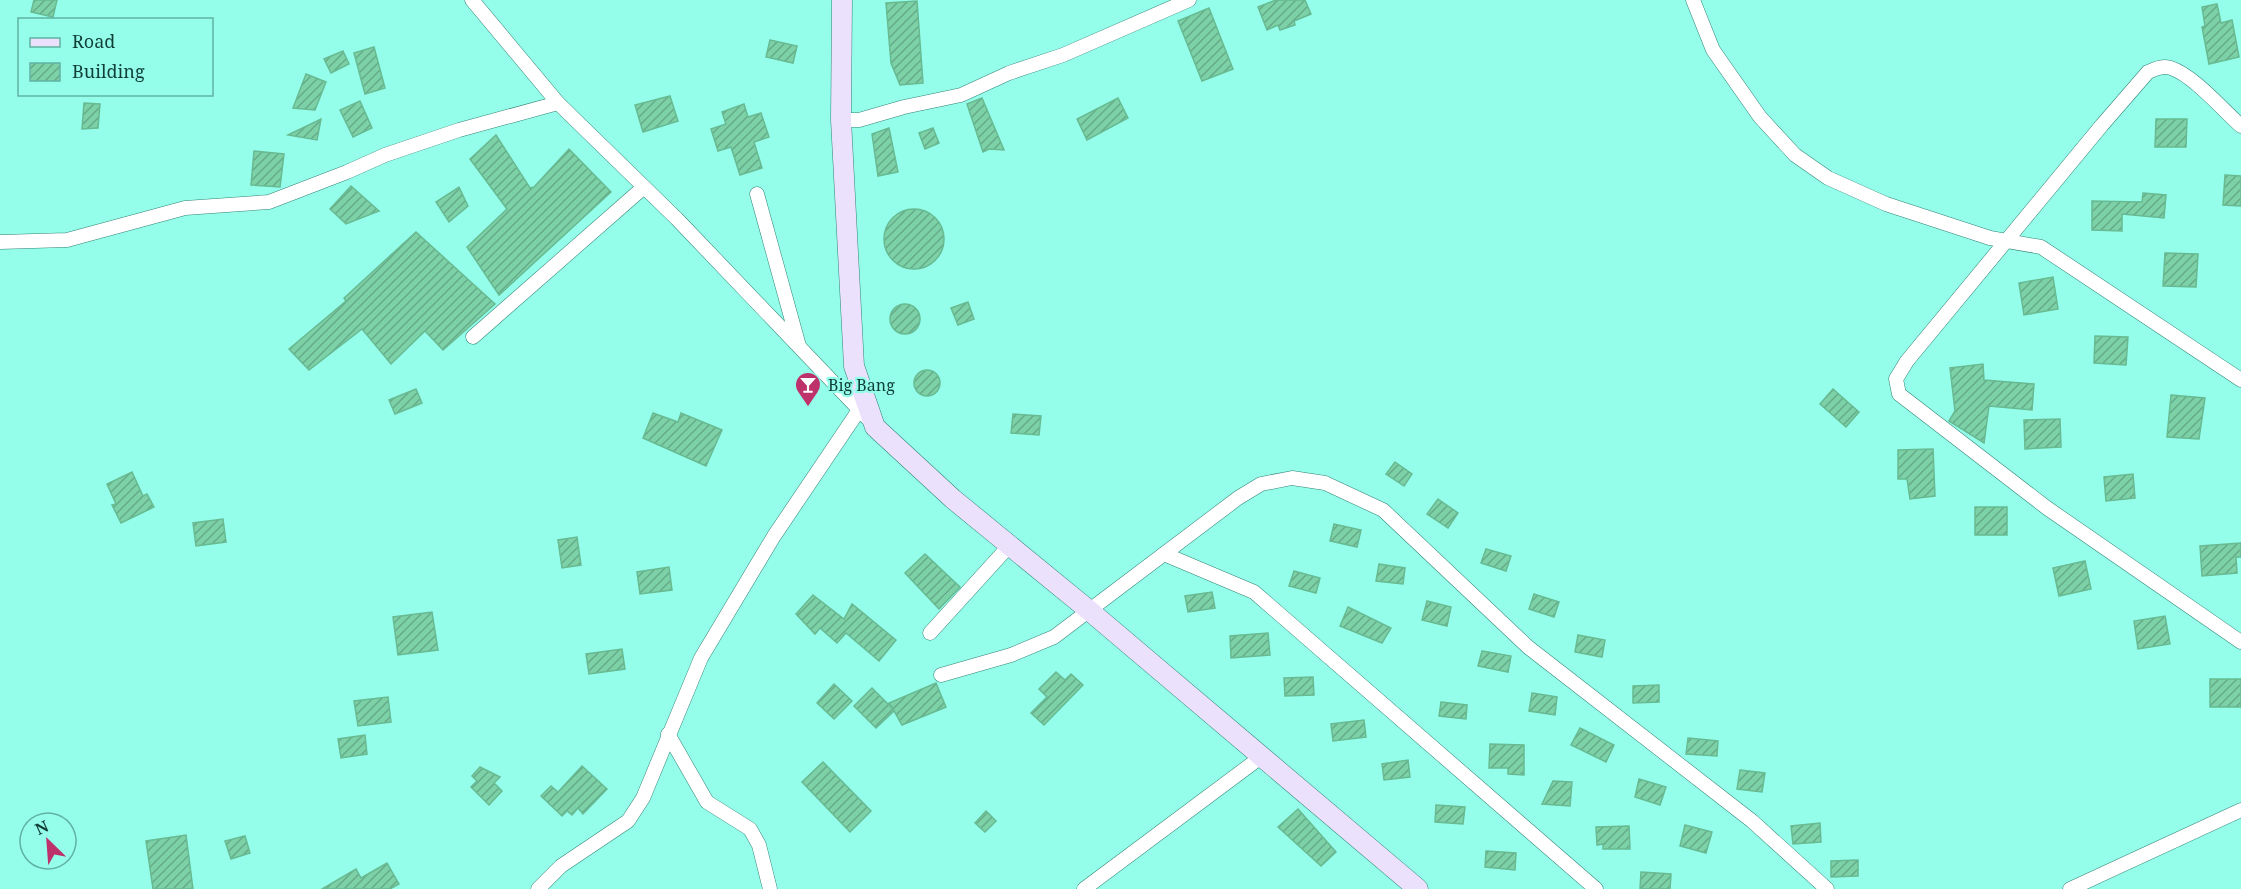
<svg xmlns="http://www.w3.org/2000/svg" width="2241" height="889" font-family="'Noto Serif',serif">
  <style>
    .building { fill: url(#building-hatch); stroke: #67ba91; stroke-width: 1.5 }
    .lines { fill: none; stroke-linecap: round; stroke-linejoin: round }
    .street-casing { stroke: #328477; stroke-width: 15 }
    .secondary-casing { stroke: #328477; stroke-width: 21 }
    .street { stroke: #fff; stroke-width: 14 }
    .secondary { stroke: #ebe1fc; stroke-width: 20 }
    .labels { text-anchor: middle; stroke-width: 4.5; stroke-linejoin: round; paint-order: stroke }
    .poi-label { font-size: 16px; fill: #103f38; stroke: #95feeb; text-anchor: start }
  </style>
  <defs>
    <pattern id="building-hatch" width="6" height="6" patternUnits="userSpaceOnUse" patternTransform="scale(1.5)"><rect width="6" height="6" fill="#7dd1a7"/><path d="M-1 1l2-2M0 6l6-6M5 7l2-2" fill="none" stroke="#65ab89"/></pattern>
  </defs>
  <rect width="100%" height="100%" fill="#95feeb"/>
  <g class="building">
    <path d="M34,0H57L53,17L31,12Z"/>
    <path d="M1276,0H1305L1311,14L1294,21L1295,25L1280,30L1278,25L1267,30L1258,7Z"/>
    <path d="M917,1L923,83L900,85L891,63L886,3Z"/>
    <path d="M2217,4L2221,23L2232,20L2239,57L2209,64L2202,27L2205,26L2202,7Z"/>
    <path d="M1209,8L1233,69L1202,81L1178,21Z"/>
    <path d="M770,40L797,46L793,63L766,57Z"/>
    <path d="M374,47L385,88L365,94L354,53Z"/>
    <path d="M343,51L349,64L331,73L324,59Z"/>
    <path d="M306,74L326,82L315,110L293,108Z"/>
    <path d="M670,96L678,121L643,132L635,105Z"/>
    <path d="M982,98L1004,150L989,149L983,152L967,104Z"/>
    <path d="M1118,98L1128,118L1087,140L1077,119Z"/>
    <path d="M360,101L372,128L353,137L340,110Z"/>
    <path d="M84,103L100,104L98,128L82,129Z"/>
    <path d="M744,104L748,117L761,113L769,137L754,142L762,168L740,175L731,147L718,151L711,129L726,124L722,112Z"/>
    <path d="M321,119L317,140L288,135Z"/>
    <path d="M2156,119H2187L2186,147H2155Z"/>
    <path d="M889,128L898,172L878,176L872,134Z"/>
    <path d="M933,128L939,143L925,149L919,133Z"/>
    <path d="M496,135L530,188L534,187L569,149L611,192L499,295L467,247L507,209L470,159Z"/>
    <path d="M254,151L284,154L280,187L251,185Z"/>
    <path d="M2225,175L2241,176V206L2223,205Z"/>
    <path d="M351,186L379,211L346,224L330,209Z"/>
    <path d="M459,187L468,206L449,222L436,202Z"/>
    <path d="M2143,193L2166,195L2164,218L2122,214V231L2092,230V201L2142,202Z"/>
    <circle cx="914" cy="239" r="30"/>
    <path d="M416,232L495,304L443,350L425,331L391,364L362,329L309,370L289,349L346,301L344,298Z"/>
    <path d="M2165,253L2198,254L2196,287L2163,286Z"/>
    <path d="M2053,277L2058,309L2024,315L2019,283Z"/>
    <path d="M968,302L974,319L958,325L951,308Z"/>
    <circle cx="905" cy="319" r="15"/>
    <path d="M2095,336L2128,337L2126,365L2094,363Z"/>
    <path d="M1983,364L1984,380L2034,384L2032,410L1989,406L1984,443L1949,421L1955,411L1950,368Z"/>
    <circle cx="927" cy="383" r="13"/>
    <path d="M416,389L422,403L395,414L389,400Z"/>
    <path d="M1833,389L1859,412L1846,427L1820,404Z"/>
    <path d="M2171,395L2205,398L2199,439L2167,437Z"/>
    <path d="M653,413L678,422L681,413L722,430L706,466L643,438Z"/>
    <path d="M1013,414L1041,416L1039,435L1011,433Z"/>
    <path d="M2060,419L2061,447L2025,449L2024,420Z"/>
    <path d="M1933,449L1935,496L1910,499L1907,479H1898V450Z"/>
    <path d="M1395,462L1412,474L1404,486L1386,474Z"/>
    <path d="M132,472L143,496L147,494L154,507L121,523L112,505L116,504L107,484Z"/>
    <path d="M2133,474L2135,498L2106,501L2104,477Z"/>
    <path d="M1438,499L1458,513L1448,528L1427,514Z"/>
    <rect x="1975" y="507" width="32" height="28"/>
    <path d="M223,519L226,542L196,546L193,523Z"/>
    <path d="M1334,524L1361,530L1357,547L1330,541Z"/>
    <path d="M577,537L581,565L562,568L558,540Z"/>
    <path d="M2241,543V557H2236L2237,573L2202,576L2200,546Z"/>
    <path d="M1486,549L1511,556L1506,571L1481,563Z"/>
    <path d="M925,554L960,587L939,609L905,573Z"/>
    <path d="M2085,561L2091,589L2059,596L2053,568Z"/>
    <path d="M1379,564L1405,568L1403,584L1376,581Z"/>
    <path d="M669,567L672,590L640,594L637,572Z"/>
    <path d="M1294,571L1320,578L1316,593L1289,586Z"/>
    <path d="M1212,592L1215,608L1188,612L1185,596Z"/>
    <path d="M1534,594L1559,602L1554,617L1529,609Z"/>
    <path d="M813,595L844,619L852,604L896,640L879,661L846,633L837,643L820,628L815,634L796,614Z"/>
    <path d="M1427,601L1451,607L1447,626L1422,620Z"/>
    <path d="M1348,607L1391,628L1382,643L1340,626Z"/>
    <path d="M432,612L438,650L398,655L393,617Z"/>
    <path d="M2165,616L2170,644L2138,649L2134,621Z"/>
    <path d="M1268,633L1270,655L1231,658L1230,636Z"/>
    <path d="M1578,635L1605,640L1602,657L1575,652Z"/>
    <path d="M622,649L625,669L589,674L586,654Z"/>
    <path d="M1482,651L1511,656L1508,672L1478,666Z"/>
    <path d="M1056,672L1065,680L1071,674L1083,685L1044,725L1031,713L1047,697L1039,689Z"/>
    <path d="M1313,677L1314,695L1285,696L1284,678Z"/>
    <rect x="2210" y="679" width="31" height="28"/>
    <path d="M936,683L946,707L902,725L894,711L876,728L854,706L872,688L894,710L889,703Z"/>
    <path d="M834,684L852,701L834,719L817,703Z"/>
    <path d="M1659,685V702L1633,703V686Z"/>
    <path d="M1532,693L1557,697L1555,715L1529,711Z"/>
    <path d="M388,697L391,722L358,726L354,701Z"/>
    <path d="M1441,702L1467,705L1466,719L1439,716Z"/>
    <path d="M1364,720L1366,737L1333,741L1331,724Z"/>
    <path d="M1580,728L1614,745L1606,762L1571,745Z"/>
    <path d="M365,735L367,754L341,758L338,739Z"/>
    <path d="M1688,738L1718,741L1717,756L1686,754Z"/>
    <path d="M1490,744L1524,745V775L1508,774V768H1489Z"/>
    <path d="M1408,760L1410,777L1384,780L1382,764Z"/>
    <path d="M823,762L871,811L850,832L802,782Z"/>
    <path d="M582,766L607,789L583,814L578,808L572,815L567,811L562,816L541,796L551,786L558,792Z"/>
    <path d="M480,767L500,777L494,783L502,791L489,805L471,787L477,781L472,776Z"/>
    <path d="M1740,770L1765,773L1762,792L1737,789Z"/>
    <path d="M1639,779L1666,787L1660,805L1635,797Z"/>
    <path d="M1553,781L1572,782L1570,806L1542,804Z"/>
    <path d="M1436,805L1465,807L1463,824L1435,822Z"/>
    <path d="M1298,809L1336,852L1321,866L1278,827Z"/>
    <path d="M986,811L996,821L985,832L975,823Z"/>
    <path d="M1820,823L1821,842L1793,844L1791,826Z"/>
    <path d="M1685,825L1712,832L1706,853L1680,846Z"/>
    <path d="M1629,826L1630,849H1603V844L1597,845L1596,827Z"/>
    <path d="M186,835L193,889H153L146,841Z"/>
    <path d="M245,836L250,853L231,859L225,841Z"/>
    <path d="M1486,851L1516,853L1515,870L1485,867Z"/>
    <path d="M1858,860V876L1831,877V861Z"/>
    <path d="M387,863L399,884L390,889H322L356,869L361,878Z"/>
    <path d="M1641,872L1671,874L1670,889H1640Z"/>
  </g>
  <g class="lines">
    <defs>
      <g id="street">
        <path d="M472,0L558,103L677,219L872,423"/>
        <path d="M1693,0L1713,50L1760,117L1795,155L1828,178L1886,204L1990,238L2041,247L2241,380"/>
        <path d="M841,120H859L904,107L961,95L1009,73L1063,55L1189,0"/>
        <path d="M2241,126C2222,109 2194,76 2171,68C2163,65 2155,69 2148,72L2102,125L1907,361L1896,379L1899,394L2047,508L2241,642"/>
        <path d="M757,194L799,346"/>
        <path d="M0,242L67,240L185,208L269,202L347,172L385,155L459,130L558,103"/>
        <path d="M473,337L644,187"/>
        <path d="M1164,554L1254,592L1596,889"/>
        <path d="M930,633L1010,545"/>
        <path d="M941,675L1011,655L1054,637L1238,498L1261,484L1292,478L1325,483L1383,510L1528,647L1752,821L1827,889"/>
        <path d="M668,734L707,802L750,829L759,845L770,889"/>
        <path d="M538,889L561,866L628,821L643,798L701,658L774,536L859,410"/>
        <path d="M1084,889L1261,757"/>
        <path d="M2070,889L2241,810"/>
      </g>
      <path id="secondary" d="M842,0L841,120L854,366L875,427L953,499L1091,612L1418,889"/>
    </defs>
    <use href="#street" class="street-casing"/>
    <use href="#secondary" class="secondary-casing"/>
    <use href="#street" class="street"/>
    <use href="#secondary" class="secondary"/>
  </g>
  <defs>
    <symbol id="bar-pin" viewBox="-11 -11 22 30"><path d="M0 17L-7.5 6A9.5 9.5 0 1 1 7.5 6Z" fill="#bd326a" stroke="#95feeb"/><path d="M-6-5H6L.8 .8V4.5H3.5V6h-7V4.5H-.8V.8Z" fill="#fff"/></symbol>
  </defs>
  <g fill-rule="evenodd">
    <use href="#bar-pin" x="793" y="370" width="30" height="40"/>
  </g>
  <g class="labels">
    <g class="poi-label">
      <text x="828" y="391">Big Bang</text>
    </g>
  </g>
  <rect x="18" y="18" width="195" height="78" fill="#95feeb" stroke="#60b2a3" stroke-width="1.5"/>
  <rect x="30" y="38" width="30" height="9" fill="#ebe1fc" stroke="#60b2a3" stroke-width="1.5"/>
  <text x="72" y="48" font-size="18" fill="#103f38">Road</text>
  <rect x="30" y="63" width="30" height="18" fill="url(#building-hatch)" stroke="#60b2a3" stroke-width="1.5"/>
  <text x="72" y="78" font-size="18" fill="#103f38">Building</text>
  <g transform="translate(48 841) rotate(335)"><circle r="28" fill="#95feeb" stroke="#60b2a3" stroke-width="1.5"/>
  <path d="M0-4.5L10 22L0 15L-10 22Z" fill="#bd326a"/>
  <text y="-9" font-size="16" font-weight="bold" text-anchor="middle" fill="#103f38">N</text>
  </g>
</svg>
